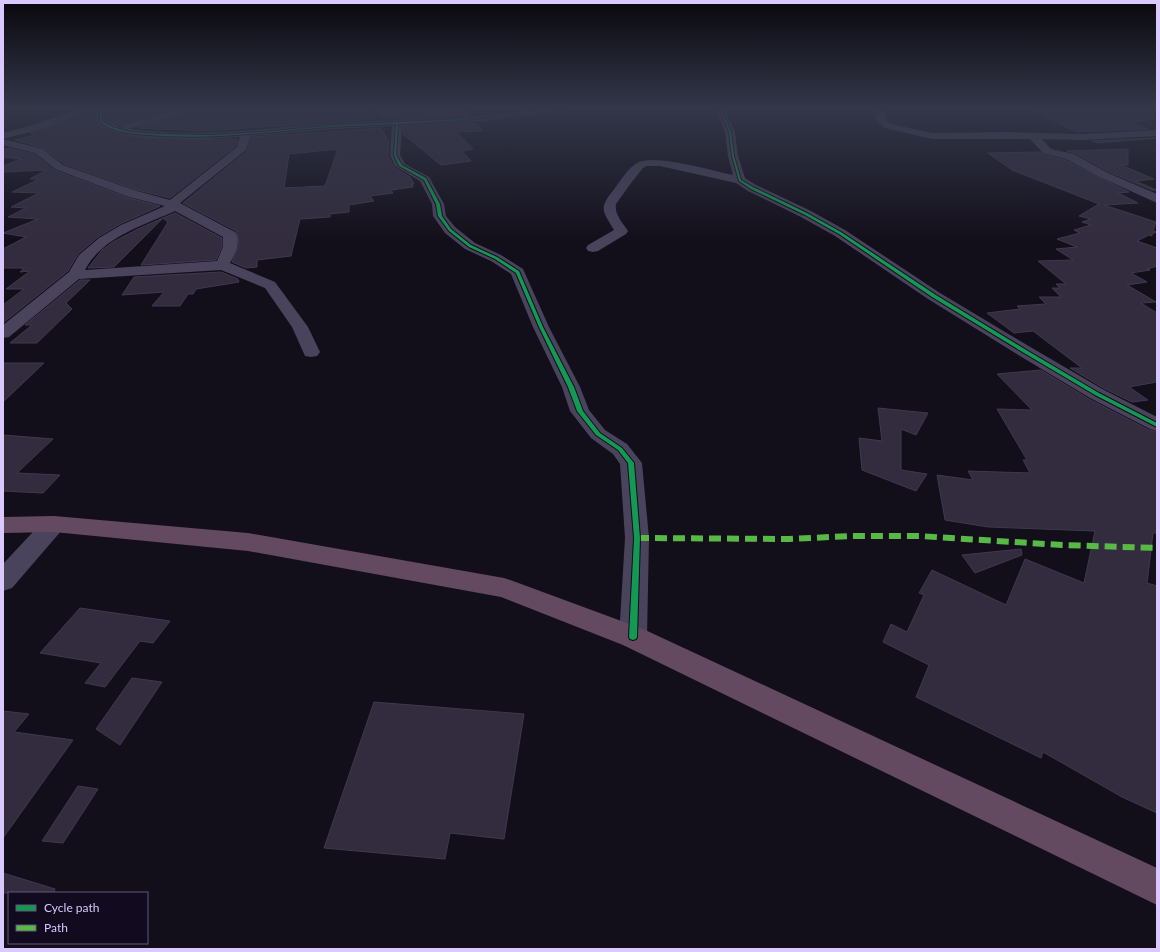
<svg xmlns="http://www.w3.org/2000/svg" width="1160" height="952" font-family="Lato,sans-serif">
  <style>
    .building { fill: #322c3e; stroke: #413850; fill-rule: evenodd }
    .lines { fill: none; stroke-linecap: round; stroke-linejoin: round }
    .minor { fill: #49435c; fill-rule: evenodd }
    .highway { fill: #644a61; fill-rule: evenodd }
    .quiet { stroke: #58b947; stroke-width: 6; stroke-dasharray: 12 6; stroke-linecap: butt }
    .cycleway-casing { stroke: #120a1f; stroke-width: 2 }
    .cycleway { fill: #139951; fill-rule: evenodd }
  </style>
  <rect width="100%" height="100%" fill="#130f1a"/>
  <g class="building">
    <path d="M110,108H182L123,124L122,126L107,119L105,112L102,109Z"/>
    <path d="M200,108H323L324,111L369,108L376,119L207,131L137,128L198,111Z"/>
    <path d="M372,108H408L411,111L442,108L444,111L465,109L470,115L385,119Z"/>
    <path d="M1029,108H1154V119L1129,122L1148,129L1076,132Z"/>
    <path d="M87,113L94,116L95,122L106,130L122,135L164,140L238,139L236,146L170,198L137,190L64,164L43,148L15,140L36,135L30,133Z"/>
    <path d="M476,123L482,131L457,132L473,149L462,151L471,161L441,165L403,134V127Z"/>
    <path d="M381,128L389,142L388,155L394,167L410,177L414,184H412L413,187L391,190L393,193L370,196L374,201L349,205V212L330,214V217L300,219L291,256L257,260V267L246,268L232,262L239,244L236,231L183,203L247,151L252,137ZM338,149L325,186L284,188L289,154Z"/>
    <path d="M1155,138H1157L1097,143L1092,141Z"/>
    <path d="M9,148L34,154L54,170L129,198L160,206L120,224L98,237L78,254L68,271L3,323V305L24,289H6L30,271L20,272L24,268H3V249L26,237L3,233L38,219L8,217L26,208L11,207L39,193L12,192L39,179H30L46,170L3,172V166L21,159L3,157V149Z"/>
    <path d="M1128,149V165H1121L1154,179L1136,181L1156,190H1152L1109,172L1075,153L1067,151Z"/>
    <path d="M1040,152L1043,154L1065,160L1129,192L1118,193L1138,203L1104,205L1156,222L1153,231L1156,232L1152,234V236L1149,235L1137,241L1157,248V266L1147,269L1150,270L1131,273L1147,282L1127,285L1156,302L1141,303L1157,313V382L1129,387L1148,400L1132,402L1105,389L1070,368H1082L1033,331L1014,333L987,313L1020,309L1017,306L1046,304L1039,297H1061L1052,288H1060L1056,284H1066L1038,261L1073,260L1056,249L1077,247L1057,239L1080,233L1074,230L1091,225L1082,222L1091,219L1079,216L1099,204L1012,170L988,153Z"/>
    <path d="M175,213L222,238V247L216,260L141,265L168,222L163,218Z"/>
    <path d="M163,218L114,267L88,268L102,250L113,242L138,229Z"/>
    <path d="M221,272L238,279L239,282L196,289L193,294H188L180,306H152L164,292L122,295L134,277Z"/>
    <path d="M80,280H90L66,303L72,309L37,343H10L32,325H25Z"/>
    <path d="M3,363H44L3,402Z"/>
    <path d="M1041,370L1089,399L1149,430L1157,432V533H1153L1147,583L1157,586V813L1122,797L1043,752L1041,758L916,697L929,665L883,642L891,624L907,632L924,595L919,593L932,570L1006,605L1025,559L1084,583L1095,531L988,527L945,520L937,475L973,480L968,471L1030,473L1023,460H1027L997,409L1032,410L997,374Z"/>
    <path d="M878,408L928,413L916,435L901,429V470L927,474L916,491L862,470L859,438L882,441Z"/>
    <path d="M3,435L53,439L17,473L60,475L43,493L3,491Z"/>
    <path d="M1021,549L1022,555L975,573L962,555Z"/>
    <path d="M80,608L170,621L153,643L140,641L105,687L85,683L101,663L40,653Z"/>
    <path d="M132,678L162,682L120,745L96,729Z"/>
    <path d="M374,702L524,714L504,839L450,833L445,859L324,848Z"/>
    <path d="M3,711L29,714L14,732L73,740L3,838Z"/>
    <path d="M78,786L98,789L63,843L42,841Z"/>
    <path d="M3,873L55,889L54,893H3Z"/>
  </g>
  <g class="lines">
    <g class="minor">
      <path d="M81,108H94L104,112L106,120L123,128V125L186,108H199L198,110L129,129C198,138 267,128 335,123C384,120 432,119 481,116C511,113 541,108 571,108L570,110L567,111L482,121L402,126L400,155L405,164L429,177L444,204L446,216L455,227L475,243L501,255L523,269L549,327L580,387L589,410L605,430L627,444L642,463L649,538L647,637L643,645L633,648L623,645L619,637L625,538L620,464L613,454L591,438L570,411L562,387L533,327L511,274L491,261L465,249L445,233L433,216L432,204L420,181L395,166L390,155L392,126L337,129L251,136L246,150L180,203L235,232C242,242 235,254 230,263L275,282L308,327L320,352L317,356L311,357L305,356L292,327L265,288L221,270L79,279L9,337L3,338V325L69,272L79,255L99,238L121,225L165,206L129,197L55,169L35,153L3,145V133L33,125ZM87,111L96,115V121C115,145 211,139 240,137L237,147L170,200L137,191L63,165L43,149L3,139L41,129ZM175,211L223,237V247L217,261L85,270C101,238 144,225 175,211Z"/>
      <path d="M715,108H724L735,132L738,156L745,178L756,185L811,211L845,230L940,293L1032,348L1104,390L1157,417V431L1150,429L1090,398L1020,356L928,299L835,236L801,217L748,191L736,183L660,166H647L643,168L631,183L616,204C614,214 623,223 628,231L626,234L598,251L593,252L588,251L586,248L588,245L614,230C601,209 599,208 615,188C621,180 629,167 637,163C654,153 712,171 733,175L728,156L725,132Z"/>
      <path d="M872,108H880L886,115V119L891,124L932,133L1006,132L1081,134L1157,130V136L1081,140L1042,139L1051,149L1074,154L1108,173L1157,194V203L1100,177L1066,159L1043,153L1030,139H932L885,128L876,120V116Z"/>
      <path d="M54,516L62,518L66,524L62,530L12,588L3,591V564L46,518Z"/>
    </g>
    <path class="highway" d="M54,516L248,533L504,578L513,581L643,629L1157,868V905L623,645L501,597L248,551L54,532L3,533V517Z"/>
    <path class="quiet" d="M637,538L789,539L851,536H919L1062,545L1157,548"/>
    <defs>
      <g id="cycleway">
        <path d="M86,108H88L102,113V121L113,127L130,132L159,134L210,135L261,132L337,125L482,118L568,108L567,109C511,117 455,121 398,124L396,155L402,165L426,178L440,204L442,216L451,229L471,245L497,257L519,271L543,327L574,387L583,411L600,433L622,448L634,463L640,538L637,637L636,639L633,640L630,639L629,637L634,538L628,463L618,450L596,435L577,411L568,387L539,327L516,273L495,259L469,247L449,231L438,216L436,204L424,180L399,166L394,155L396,124C369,125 343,126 316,128C261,133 205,140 149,135C132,134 114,133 100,122V114Z"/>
        <path d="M719,108H721L731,132L734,156L741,180L753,187L807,213L841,232L936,295L1028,351L1099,393L1157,423V427L1095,395L1024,353L932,297L839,234L805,215L751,189L739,181L732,156L729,132Z"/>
      </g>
    </defs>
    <use href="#cycleway" class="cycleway-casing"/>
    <use href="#cycleway" class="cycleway"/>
  </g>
  <linearGradient id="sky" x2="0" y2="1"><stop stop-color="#0a080e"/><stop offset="0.45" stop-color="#333749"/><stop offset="1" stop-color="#333749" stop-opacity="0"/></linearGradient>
  <rect width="1160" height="241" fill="url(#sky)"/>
  <rect width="1160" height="952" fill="none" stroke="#d9c9ff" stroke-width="8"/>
  <rect x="8" y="892" width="140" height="52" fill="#120a1f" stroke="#625679"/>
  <rect x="16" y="905" width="20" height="6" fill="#139951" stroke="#625679"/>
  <text x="44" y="912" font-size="12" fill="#d9c9ff">Cycle path</text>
  <rect x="16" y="925" width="20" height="6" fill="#58b947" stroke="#625679"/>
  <text x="44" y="932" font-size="12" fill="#d9c9ff">Path</text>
</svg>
